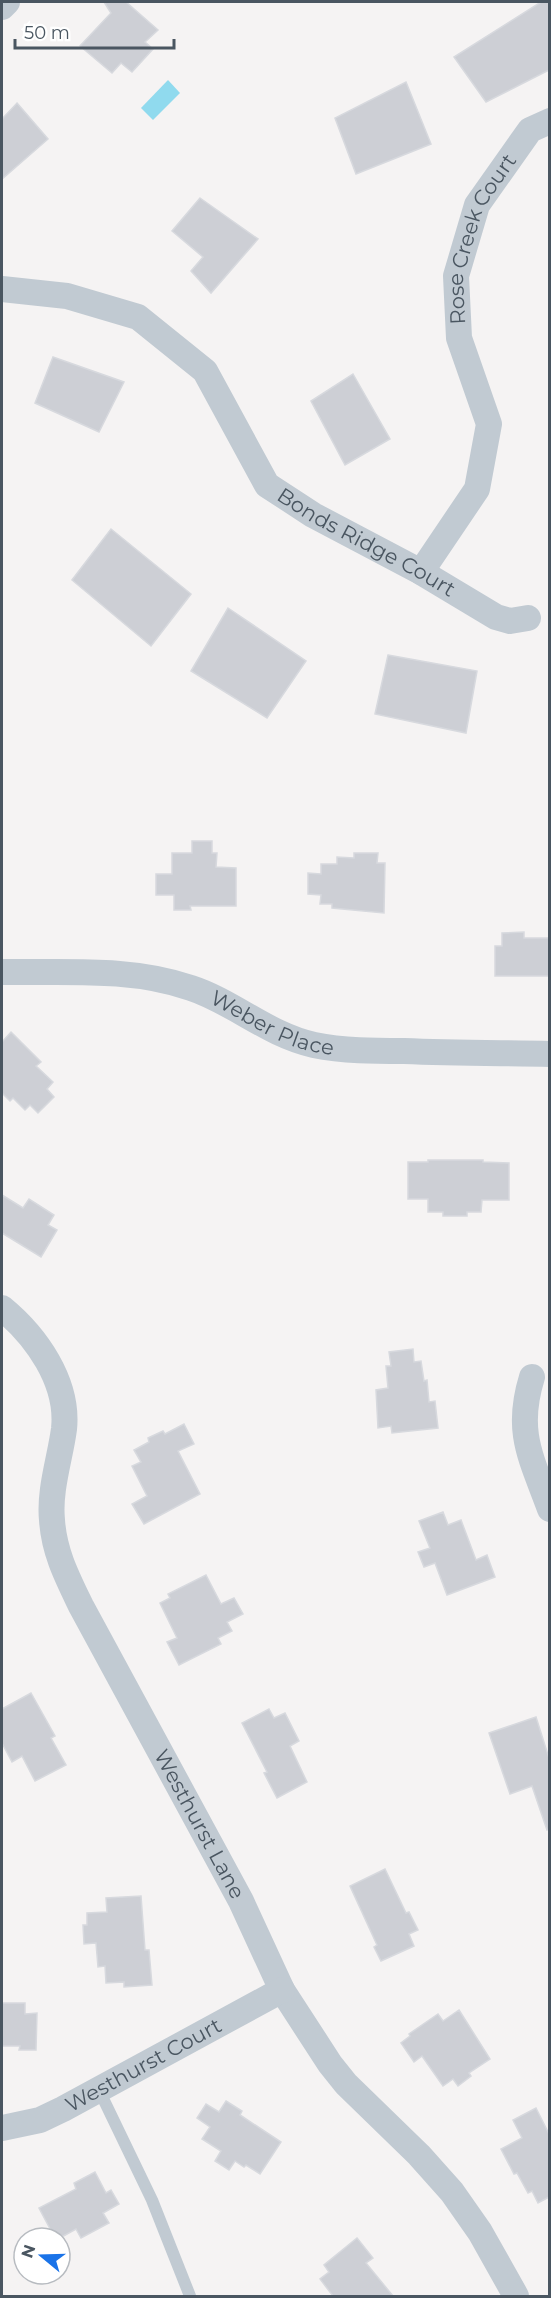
<svg xmlns="http://www.w3.org/2000/svg" width="551" height="2298" font-family="Montserrat,sans-serif">
  <style>
    .water { fill: #90daee }
    .building { fill: #cdcfd5; stroke: #d7d9de; stroke-width: 1.5 }
    .lines { fill: none; stroke-linecap: round; stroke-linejoin: round }
    .lane { stroke: #c1cad2; stroke-width: 12 }
    .street { stroke: #c1cad2; stroke-width: 26 }
    .labels { text-anchor: middle; stroke-width: 6; stroke-linejoin: round; paint-order: stroke }
    .street-label { font-size: 21px; fill: #4a5661; stroke: #fff }
  </style>
  <rect width="100%" height="100%" fill="#f5f3f3"/>
  <path class="water" d="M168,80L180,93L153,120L141,108Z"/>
  <g class="building">
    <path d="M104,2H126L158,30L145,42L153,49L132,72L121,63L112,73L80,46L111,13Z"/>
    <path d="M541,2H549V70L486,102L454,57Z"/>
    <path d="M406,82L431,144L356,174L335,118Z"/>
    <path d="M17,103L48,139L2,179V119Z"/>
    <path d="M200,198L258,239L211,293L191,271L203,257L172,231Z"/>
    <path d="M53,357L124,382L99,432L35,403Z"/>
    <path d="M353,374L390,439L345,465L311,401Z"/>
    <path d="M111,529L191,594L151,646L72,580Z"/>
    <path d="M228,608L306,661L267,718L191,671Z"/>
    <path d="M388,655L477,671L466,733L375,714Z"/>
    <path d="M192,841H212V853H217L216,867L236,868V906H190L191,910H174V895H156V874H172V853H192Z"/>
    <path d="M354,853H378L377,863H385L384,913L332,908V904H320L321,895L308,894V873L321,874V864H337V857L354,858Z"/>
    <path d="M524,932V938H549V976H495V946H502V933Z"/>
    <path d="M11,1032L41,1062L36,1066L53,1082L47,1089L54,1097L38,1113L30,1105L25,1110L13,1098L10,1101L2,1093V1042Z"/>
    <path d="M428,1160H483V1162L509,1163V1200H482L481,1212H467V1216H443V1212H428V1199H408V1162H428Z"/>
    <path d="M2,1195L23,1208L29,1199L54,1215L48,1225L57,1230L41,1257L2,1233Z"/>
    <path d="M413,1349L414,1362L421,1361L424,1381L427,1380L429,1402L435,1401L438,1428L392,1433L391,1426L378,1428L376,1390L388,1388L386,1366H391L389,1352Z"/>
    <path d="M184,1424L194,1444L178,1451L200,1494L144,1524L132,1504L147,1496L132,1466L141,1462L134,1450L149,1442L148,1438L163,1431L165,1434Z"/>
    <path d="M443,1512L448,1525L461,1520L476,1560L487,1555L495,1577L447,1595L435,1563L424,1567L418,1552L430,1548L419,1521Z"/>
    <path d="M206,1575L221,1604L234,1598L243,1614L227,1622L232,1631L218,1638L221,1644L179,1665L167,1642L177,1638L160,1603L170,1598L168,1594Z"/>
    <path d="M31,1693L55,1736L51,1738L66,1765L35,1781L22,1756L12,1762L2,1743V1709Z"/>
    <path d="M269,1709L274,1718L285,1713L299,1741L290,1746L307,1782L277,1798L264,1773L267,1772L242,1723Z"/>
    <path d="M536,1717L549,1758V1829L547,1830L532,1786L510,1794L489,1733Z"/>
    <path d="M385,1869L406,1913L409,1912L418,1930L409,1934L414,1946L381,1961L374,1947L377,1945L350,1886Z"/>
    <path d="M141,1896L145,1950H149L152,1985L124,1987V1982L106,1983L105,1966L98,1967L96,1943L84,1944L83,1925H87V1913L107,1912L106,1898Z"/>
    <path d="M2,2003H25V2014L37,2013L36,2050H19L20,2046H2Z"/>
    <path d="M459,2010L490,2059L469,2073L471,2076L458,2086L453,2079L443,2086L422,2056L414,2062L401,2043L410,2036L409,2034L438,2014L443,2021Z"/>
    <path d="M226,2101L242,2111L240,2115L281,2142L260,2174L246,2165L244,2167L235,2161L229,2170L215,2161L221,2151L202,2139L210,2127L197,2118L206,2104L219,2112Z"/>
    <path d="M536,2108L549,2134V2197L538,2203L532,2191L528,2193L517,2173L514,2174L501,2149L522,2138L513,2120Z"/>
    <path d="M95,2172L106,2193L111,2190L119,2204L103,2213L109,2223L81,2238L76,2229L60,2238H55L39,2208L76,2189L74,2183Z"/>
    <path d="M357,2238L373,2258L366,2263L393,2296H333L320,2279L329,2272L324,2265Z"/>
  </g>
  <g class="lines">
    <path class="lane" d="M99,2090L152,2200L190,2296"/>
    <g class="street">
      <path d="M2,7L7,2"/>
      <path id="s1" d="M2,289L67,296L138,317L205,371L267,485L313,515L421,572L496,617L510,621L528,618"/>
      <path id="s2" d="M421,572L477,489L489,424L459,338L456,276L477,205L530,130L550,121"/>
      <path id="s3" d="M2,972C64,973 131,967 191,988C234,1002 268,1035 314,1045C344,1051 374,1051 404,1051C453,1053 501,1053 550,1054"/>
      <path id="s4" d="M2,1308C36,1336 69,1382 64,1429C60,1459 49,1490 52,1520C54,1552 67,1577 81,1606L241,1901L282,1990L330,2064L346,2084L419,2155L452,2192L480,2232L516,2296"/>
      <path d="M532,1377C515,1432 531,1457 550,1509"/>
      <path id="s5" d="M2,2128L40,2120L63,2109L282,1990"/>
    </g>
  </g>
  <g class="labels">
    <g class="street-label">
      <text dy="7" stroke="none"><textPath href="#s2" startOffset="362">Rose Creek Court</textPath></text>
      <text dy="7" stroke="none"><textPath href="#s1" startOffset="470">Bonds Ridge Court</textPath></text>
      <text dy="7" stroke="none"><textPath href="#s3" startOffset="280">Weber Place</textPath></text>
      <text dy="7" stroke="none"><textPath href="#s4" startOffset="573">Westhurst Lane</textPath></text>
      <text dy="7" stroke="none"><textPath href="#s5" startOffset="156">Westhurst Court</textPath></text>
    </g>
  </g>
  <rect width="551" height="2298" fill="none" stroke="#4a5661" stroke-width="6"/>
  <g transform="translate(42 2256) rotate(289)"><circle r="28" fill="#ffffff" stroke="#b7bbc0" stroke-width="1.5"/>
  <path d="M0-4.5L10 22L0 15L-10 22Z" fill="#1a73e8"/>
  <text y="-9" font-size="16" font-weight="bold" text-anchor="middle" fill="#4a5661">N</text>
  </g>
  <path d="M15 39v9h159v-9" fill="none" stroke="#4a5661" stroke-width="3"/>
  <text x="24" y="39" font-size="18" fill="#4a5661" stroke="#ffffff" stroke-width="4.5" paint-order="stroke">50 m</text>
</svg>
